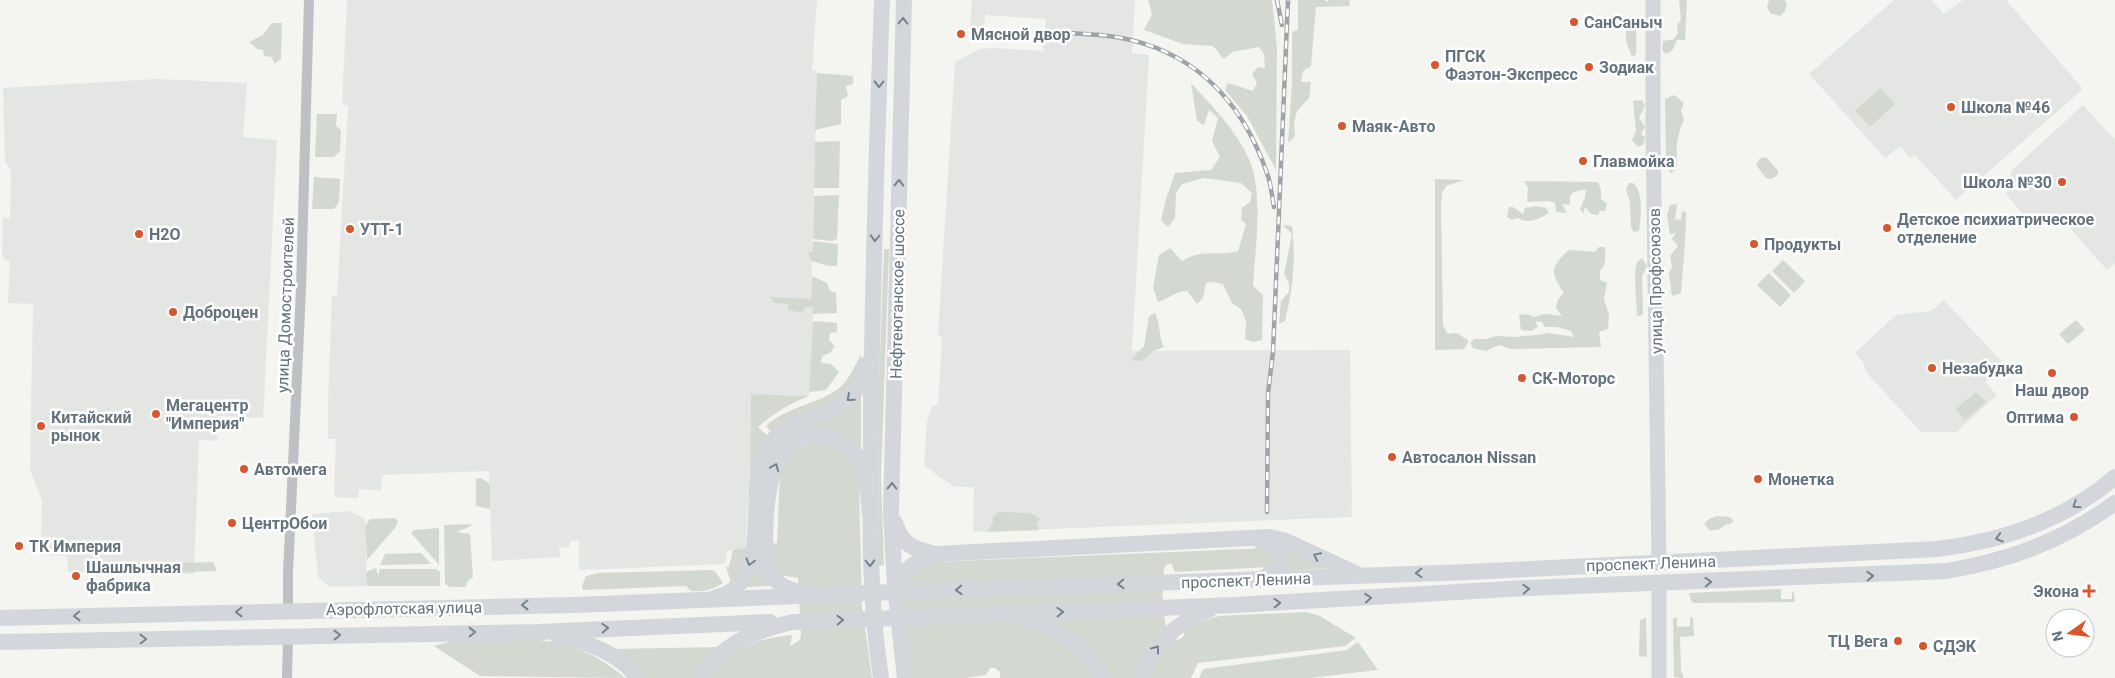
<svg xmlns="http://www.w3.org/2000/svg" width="2115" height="678" font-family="Roboto,sans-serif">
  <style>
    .built { fill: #e4e6e4 }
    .green { fill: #d3d9d0 }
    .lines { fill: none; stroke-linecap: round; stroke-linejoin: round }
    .minor { stroke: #bdc1c4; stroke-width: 10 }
    .secondary { stroke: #d3d7db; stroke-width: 15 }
    .primary { stroke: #d3d7db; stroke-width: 16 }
    .rail-casing { stroke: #9fa4a9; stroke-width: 4.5 }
    .rail { stroke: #fff; stroke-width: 2.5; stroke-dasharray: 8; stroke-linecap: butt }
    .oneway { stroke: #76828d }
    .poi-dot { fill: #d6572e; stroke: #fff; stroke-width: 2 }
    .labels { text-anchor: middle; stroke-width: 5; stroke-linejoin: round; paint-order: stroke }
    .poi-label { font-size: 16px; font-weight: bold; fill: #65737f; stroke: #fff; text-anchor: start }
    .street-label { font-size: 16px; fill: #65737f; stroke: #fff }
  </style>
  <rect width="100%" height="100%" fill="#f4f4f0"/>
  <g class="built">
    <path d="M347,0H817L812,70L817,71L811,298L814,300L809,396L751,394L750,472L745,549L727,551L725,564L579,570V541H571L569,547L559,548L560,557L492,561L489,471L382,475L381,491L359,489L358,498L334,497L336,439H328V401L332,296H337L348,105H342Z"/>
    <path d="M972,0H1135L1132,53L1149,55L1132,351L1350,350L1352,517L973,532L974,487H955L938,476L924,465L927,421L932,406L938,405L942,337L938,335L955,62L980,49L994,48L1043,51L1046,19L985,15L984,29L970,28Z"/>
    <path d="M1894,0H1931L1944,14L1963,0H2006L2083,89L1956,200L1915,155L1910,158L1900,146L1885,158L1809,74Z"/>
    <path d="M157,79L247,83L243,137L277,140L263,418L218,416L217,441L199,440L194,574L68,572L67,556L41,555L42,501L30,469L33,304L8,303L10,261L5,260L2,255L3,218H10L11,170L5,162L3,88Z"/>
    <path d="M2083,105L2115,140V263L2107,270L2057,213L2048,219L2040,213H2022L2006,194L2012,170Z"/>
    <path d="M1944,300L2004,364L1985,382L1997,395L1956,432H1921L1866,372L1863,362L1855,353L1896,315L1931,311Z"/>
    <path d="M348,511L365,518L367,586L330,587L318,577L312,514Z"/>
  </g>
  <g class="green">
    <path d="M1148,0H1272L1277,49L1276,170L1247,116L1225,90L1228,83L1253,91L1257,83L1252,74L1258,67L1265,68L1264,54L1259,47L1232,52L1224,59L1213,46L1183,44L1144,30L1152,14Z"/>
    <path d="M1298,0H1325L1327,2L1329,0H1349L1350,6L1316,7L1311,66L1303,71L1301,82H1311L1309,98L1297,111L1294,123L1295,136L1288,143L1292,83V32L1298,30Z"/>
    <path d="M1679,0H1687L1685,40H1677L1672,51L1666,54L1662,50L1663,41L1674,39L1678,33L1677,25L1681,20Z"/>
    <path d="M1769,0H1785L1787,4L1785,11L1780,16L1770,13L1767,7Z"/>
    <path d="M1630,22L1638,23C1635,33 1637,44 1636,55L1632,56C1626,44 1623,34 1630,22Z"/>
    <path d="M272,23H282L281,59L274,64L272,57L264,56L263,50L257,49L249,42L263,35Z"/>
    <path d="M817,73L853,76V84L846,86L848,96L841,100V124L815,130Z"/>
    <path d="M1191,83C1212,106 1236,130 1249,159C1264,194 1255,249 1253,286L1263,295L1262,340L1253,342L1245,339L1246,321L1241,309L1232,303L1223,284L1213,282L1206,283L1203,298L1197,304L1187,291C1176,291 1168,299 1158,302L1153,288L1159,255L1170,248L1182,261C1202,248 1218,257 1238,251L1246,224L1241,220L1242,208L1250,202L1252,193L1241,183L1204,178L1182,184L1176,193L1175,218L1168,227L1161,220L1166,199L1175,173L1211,170L1220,157L1212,141L1218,118L1209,110L1204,125L1197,121Z"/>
    <path d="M1880,88L1895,104L1870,127L1855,111Z"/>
    <path d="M1674,95L1684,103L1681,110L1684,120C1676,136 1676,150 1677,168L1671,173L1666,166L1665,99Z"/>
    <path d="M1642,100L1645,106L1639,118L1645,127L1641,134L1645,137L1643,145L1638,147L1632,140L1636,131L1633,101Z"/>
    <path d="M317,114H337L336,126L341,130L340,151L334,157H315Z"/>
    <path d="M840,141L839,188H814L815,142Z"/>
    <path d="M1766,157L1778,171L1777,176L1771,179L1766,178L1756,165L1760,158Z"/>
    <path d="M314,177L340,179L339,202L334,209H312Z"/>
    <path d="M1435,179L1464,180L1446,186L1442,193L1441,207L1443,326L1448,334L1457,333L1469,341L1464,349L1435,350Z"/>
    <path d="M1524,181L1598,182L1601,190V199L1607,204L1605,211H1600L1598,215L1591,214L1585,207L1583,214L1580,209L1585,198L1586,189L1574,192L1570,196V205L1562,204L1567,213L1556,212L1555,203L1548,201L1527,202L1528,188Z"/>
    <path d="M1629,183H1633C1644,192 1641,218 1639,231L1634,232L1631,228L1630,202L1626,189Z"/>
    <path d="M839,195L837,239L832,241L813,239L814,196Z"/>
    <path d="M1677,204L1675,220L1681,219L1682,211L1686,212C1686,239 1683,266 1681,293L1672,296L1669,273L1672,267L1670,256L1678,246L1672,239L1676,232L1670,235L1667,215L1670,205Z"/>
    <path d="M1536,206L1546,208L1549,213C1541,218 1528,225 1518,218L1512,220L1507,217L1509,207H1513L1523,214L1525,208Z"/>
    <path d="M1283,225L1292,226C1296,257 1293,290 1285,321L1279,324L1281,301L1289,292V283L1284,274L1292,234Z"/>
    <path d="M813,241L838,244L837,266H828L812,261L808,252H812Z"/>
    <path d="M1599,247H1605C1605,255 1607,265 1600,271V280L1607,283L1604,299L1609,315L1608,329L1599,332L1601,347L1510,349L1499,345L1486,351L1473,348L1470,343L1474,339H1487L1496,336L1513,337L1537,335L1548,333L1574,337L1571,331L1557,327H1545L1542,322L1535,321L1538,327L1531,331L1521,330L1519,315L1528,314L1534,317L1545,314L1562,316L1556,308L1558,299L1564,293C1550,272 1550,267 1569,250L1595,252Z"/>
    <path d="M884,249H889L881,475L884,565L878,566L879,386Z"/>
    <path d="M1642,258L1647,266L1642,276L1643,315L1637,316C1637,302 1633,274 1637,262Z"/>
    <path d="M1783,260L1805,281L1794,293L1772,271Z"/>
    <path d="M1769,273L1791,295L1780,307L1757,285Z"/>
    <path d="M812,276L827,283L830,291L836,293L837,313L813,314V307H804L803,313L788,310V304L774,303L770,297L811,299Z"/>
    <path d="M1155,313C1161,324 1158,336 1164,347L1153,351L1142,361L1131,360L1144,346L1149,316Z"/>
    <path d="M2076,320L2085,330L2068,344L2059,334Z"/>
    <path d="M813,321L837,323V332L830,333L829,340L835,346L830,353L822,356L821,363L831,364L839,372L826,390L809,392Z"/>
    <path d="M861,354L860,370L850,391L772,433L766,426C784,408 814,405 835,391C848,383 854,367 861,354Z"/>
    <path d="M861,392V452L818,431L771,451Z"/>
    <path d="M1976,392L1986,402L1965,420L1956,409Z"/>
    <path d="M751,394L809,396C789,404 774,413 758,427L768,436L755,467L750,472Z"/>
    <path d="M819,441L839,447L854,463L859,487L862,607L872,678H708C730,647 756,639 792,635L790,646L800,640L801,634L798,578L779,575L770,579L769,586L745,587L731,582L726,567H729L733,550L777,543L780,472C788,450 798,447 819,441Z"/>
    <path d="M481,478L490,484V509L476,506V479Z"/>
    <path d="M999,512L1030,513L1040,519L1036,524L1039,530L987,532L993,523V517Z"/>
    <path d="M1717,516L1730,517L1734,521L1730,524L1725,525L1720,529L1710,531L1704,524L1709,519Z"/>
    <path d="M396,518L398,522L395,528L367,560L365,526L370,519Z"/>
    <path d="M471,524V526L457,532L470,534L473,577L467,582L466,587H450L445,584L444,525Z"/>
    <path d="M439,528V565L411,533L414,530Z"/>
    <path d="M1269,548L1276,558L1270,567L1175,572L1171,563L1166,565C1160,572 1163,619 1167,629C1170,634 1173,638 1178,640L1184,636L1183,628L1219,616L1306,612L1318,615L1356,638L1345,646L1198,663L1191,678H1000V672L995,668H990L986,675L966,678H912C909,658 898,592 908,577C913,570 927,566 935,562Z"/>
    <path d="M1282,548L1334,568L1282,571Z"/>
    <path d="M421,553L431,564L380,565L385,554Z"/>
    <path d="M165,562L167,568C148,572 127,573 108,566L118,563Z"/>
    <path d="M213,562L217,571L185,572L178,569L182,563Z"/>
    <path d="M376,568L378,576L380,569H436L440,572V586H367L366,572Z"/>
    <path d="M709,570L715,571L723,583C712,590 704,592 691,591L686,586L583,590L582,586L586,576L599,573Z"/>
    <path d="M1781,589V599H1792V591L1794,593L1795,602L1693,603L1691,601L1689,593Z"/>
    <path d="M1677,617V627L1690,626V618L1693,617L1694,636L1680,637L1681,672L1683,674V678L1674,677L1673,619Z"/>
    <path d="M1646,618L1647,657L1639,656L1640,620Z"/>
    <path d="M534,639C573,645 594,652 625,678L480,676L434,646L457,640Z"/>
    <path d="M1358,642L1378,670L1310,678H1199L1203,669L1347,650Z"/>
    <path d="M720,647L695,678H643L612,649Z"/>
  </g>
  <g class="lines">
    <g class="minor">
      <path d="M288,610V574L301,289L309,0"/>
      <path d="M287,678L288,636"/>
    </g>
    <g class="secondary">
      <path d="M1653,0V132L1659,563"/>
      <path d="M1659,583V678"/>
    </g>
    <g class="primary">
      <path d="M904,0L891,512L895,587L905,678"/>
      <path d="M870,514C868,497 867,474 858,458C842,432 804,428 783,451C766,470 760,549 770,573C777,587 794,591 808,595L1468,572L1937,549C2003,541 2064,521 2115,477"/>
      <path d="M895,523C903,546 913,549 936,554L1269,537L1286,541L1357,574"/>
      <path d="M1260,541C1290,544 1285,569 1261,579"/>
      <path d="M895,587C904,568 917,561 936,554"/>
      <path d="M716,597C772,586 748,497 762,458C781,406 854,430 867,364"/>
      <path d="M1020,617C1055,629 1087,643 1102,678"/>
      <path d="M0,618L574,605L800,596"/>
      <path d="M558,636C588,642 619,653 638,678"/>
      <path d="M0,642L539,632L770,622"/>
      <path d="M700,678C722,644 755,630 793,622L1235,605L1527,588L1947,571C2012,559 2061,542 2115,503"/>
      <path d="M881,678C867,589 871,500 871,411C873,274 877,137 882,0"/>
      <path d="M1141,678C1153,645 1176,622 1209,610"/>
    </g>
    <defs>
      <g id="rail">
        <path d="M1277,0L1282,25"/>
        <path d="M1051,32C1073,34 1095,33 1116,37C1194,50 1242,101 1267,173C1271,184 1272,196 1274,207"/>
        <path d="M1267,512L1268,393L1273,352L1288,0"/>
      </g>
    </defs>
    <use href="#rail" class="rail-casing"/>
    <use href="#rail" class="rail"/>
  </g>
  <defs><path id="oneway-chevron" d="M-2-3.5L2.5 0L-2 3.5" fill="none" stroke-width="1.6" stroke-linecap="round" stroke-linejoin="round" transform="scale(1.25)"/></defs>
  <g class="oneway">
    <use href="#oneway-chevron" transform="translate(903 21) rotate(-89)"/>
    <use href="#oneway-chevron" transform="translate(879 84) rotate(91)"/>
    <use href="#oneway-chevron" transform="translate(899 183) rotate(-89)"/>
    <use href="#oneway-chevron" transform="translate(875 238) rotate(92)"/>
    <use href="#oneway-chevron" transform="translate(850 398) rotate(139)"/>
    <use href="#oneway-chevron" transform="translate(775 467) rotate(-68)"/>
    <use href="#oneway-chevron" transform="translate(892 486) rotate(-89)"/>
    <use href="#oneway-chevron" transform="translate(2076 505) rotate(147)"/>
    <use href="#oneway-chevron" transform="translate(1999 538) rotate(164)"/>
    <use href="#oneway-chevron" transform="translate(1317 556) rotate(-154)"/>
    <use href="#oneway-chevron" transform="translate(750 562) rotate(106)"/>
    <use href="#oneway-chevron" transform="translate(870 563) rotate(89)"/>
    <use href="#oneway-chevron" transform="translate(1419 573) rotate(178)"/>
    <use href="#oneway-chevron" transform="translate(1870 576) rotate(-2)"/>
    <use href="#oneway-chevron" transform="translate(1708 582) rotate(-2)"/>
    <use href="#oneway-chevron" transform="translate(1121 584) rotate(178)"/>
    <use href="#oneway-chevron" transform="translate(1526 589) rotate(-3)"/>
    <use href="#oneway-chevron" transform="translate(959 590) rotate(178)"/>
    <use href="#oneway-chevron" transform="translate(1368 598) rotate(-4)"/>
    <use href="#oneway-chevron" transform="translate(1277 603) rotate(-2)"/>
    <use href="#oneway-chevron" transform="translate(525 605) rotate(179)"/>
    <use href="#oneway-chevron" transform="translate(239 612) rotate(179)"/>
    <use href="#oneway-chevron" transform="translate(1060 612) rotate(-2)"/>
    <use href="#oneway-chevron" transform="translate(77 616) rotate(179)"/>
    <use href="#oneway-chevron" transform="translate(840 620) rotate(-2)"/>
    <use href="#oneway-chevron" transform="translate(605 628) rotate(-3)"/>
    <use href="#oneway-chevron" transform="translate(472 632) rotate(-1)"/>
    <use href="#oneway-chevron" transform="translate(337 635) rotate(-1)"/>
    <use href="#oneway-chevron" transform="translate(143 639) rotate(-1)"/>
    <use href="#oneway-chevron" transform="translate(1156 649) rotate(-54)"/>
  </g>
  <g class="poi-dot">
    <circle cx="1574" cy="22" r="5"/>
    <circle cx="961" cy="34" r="5"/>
    <circle cx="1435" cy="65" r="5"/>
    <circle cx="1589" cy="67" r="5"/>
    <circle cx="1951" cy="107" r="5"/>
    <circle cx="1342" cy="126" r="5"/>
    <circle cx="1583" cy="161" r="5"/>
    <circle cx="2062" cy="182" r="5"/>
    <circle cx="1887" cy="228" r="5"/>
    <circle cx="350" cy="229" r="5"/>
    <circle cx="139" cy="234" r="5"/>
    <circle cx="1754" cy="244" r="5"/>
    <circle cx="173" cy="312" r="5"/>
    <circle cx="1932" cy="368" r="5"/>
    <circle cx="2052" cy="373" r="5"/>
    <circle cx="1522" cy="378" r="5"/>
    <circle cx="156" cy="414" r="5"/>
    <circle cx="2074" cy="417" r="5"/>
    <circle cx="41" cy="426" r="5"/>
    <circle cx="1392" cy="457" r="5"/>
    <circle cx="244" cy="469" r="5"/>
    <circle cx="1758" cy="479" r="5"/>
    <circle cx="232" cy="523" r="5"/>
    <circle cx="19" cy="546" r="5"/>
    <circle cx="76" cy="576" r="5"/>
    <path d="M2086.5 583.5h5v5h5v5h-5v5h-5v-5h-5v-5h5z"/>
    <circle cx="1898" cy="641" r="5"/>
    <circle cx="1923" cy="646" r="5"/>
  </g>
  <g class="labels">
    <g class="poi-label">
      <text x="1584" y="28">СанСаныч</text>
      <text x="971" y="40">Мясной двор</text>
      <text x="1445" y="62">ПГСК<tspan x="1445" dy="18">Фаэтон-Экспресс</tspan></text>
      <text x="1599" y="73">Зодиак</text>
      <text x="1961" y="113">Школа №46</text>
      <text x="1352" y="132">Маяк-Авто</text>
      <text x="1593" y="167">Главмойка</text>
      <text x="2052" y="188" text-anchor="end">Школа №30</text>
      <text x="1897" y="225">Детское психиатрическое<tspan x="1897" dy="18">отделение</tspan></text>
      <text x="360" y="235">УТТ-1</text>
      <text x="149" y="240">H2O</text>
      <text x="1764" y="250">Продукты</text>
      <text x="183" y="318">Доброцен</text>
      <text x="1942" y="374">Незабудка</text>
      <text x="1532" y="384">СК-Моторс</text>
      <text x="2052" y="396" text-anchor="middle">Наш двор</text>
      <text x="166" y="411">Мегацентр<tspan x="166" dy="18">"Империя"</tspan></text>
      <text x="51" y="423">Китайский<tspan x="51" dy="18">рынок</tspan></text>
      <text x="2064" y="423" text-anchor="end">Оптима</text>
      <text x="1402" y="463">Автосалон Nissan</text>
      <text x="254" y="475">Автомега</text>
      <text x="1768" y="485">Монетка</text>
      <text x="242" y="529">ЦентрОбои</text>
      <text x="29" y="552">ТК Империя</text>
      <text x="86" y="573">Шашлычная<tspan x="86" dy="18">фабрика</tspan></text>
      <text x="2079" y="597" text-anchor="end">Экона</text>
      <text x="1888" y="647" text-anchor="end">ТЦ Вега</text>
      <text x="1933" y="652">СДЭК</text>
    </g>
    <g class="street-label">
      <text transform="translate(1655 281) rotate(-91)" y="6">улица Профсоюзов</text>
      <text transform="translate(897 294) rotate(-89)" y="6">Нефтеюганское шоссе</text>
      <text transform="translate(285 305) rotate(-88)" y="6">улица Домостроителей</text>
      <text transform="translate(1651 563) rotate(-2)" y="6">проспект Ленина</text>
      <text transform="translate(1246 580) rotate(-2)" y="6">проспект Ленина</text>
      <text transform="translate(404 608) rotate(-1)" y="6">Аэрофлотская улица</text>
    </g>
  </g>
  <g transform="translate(2070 633) rotate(256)"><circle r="24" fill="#ffffff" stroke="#c1c7cc"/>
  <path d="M0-4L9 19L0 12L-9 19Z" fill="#d6572e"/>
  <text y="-8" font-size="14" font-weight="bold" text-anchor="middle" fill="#65737f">N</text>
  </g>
</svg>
